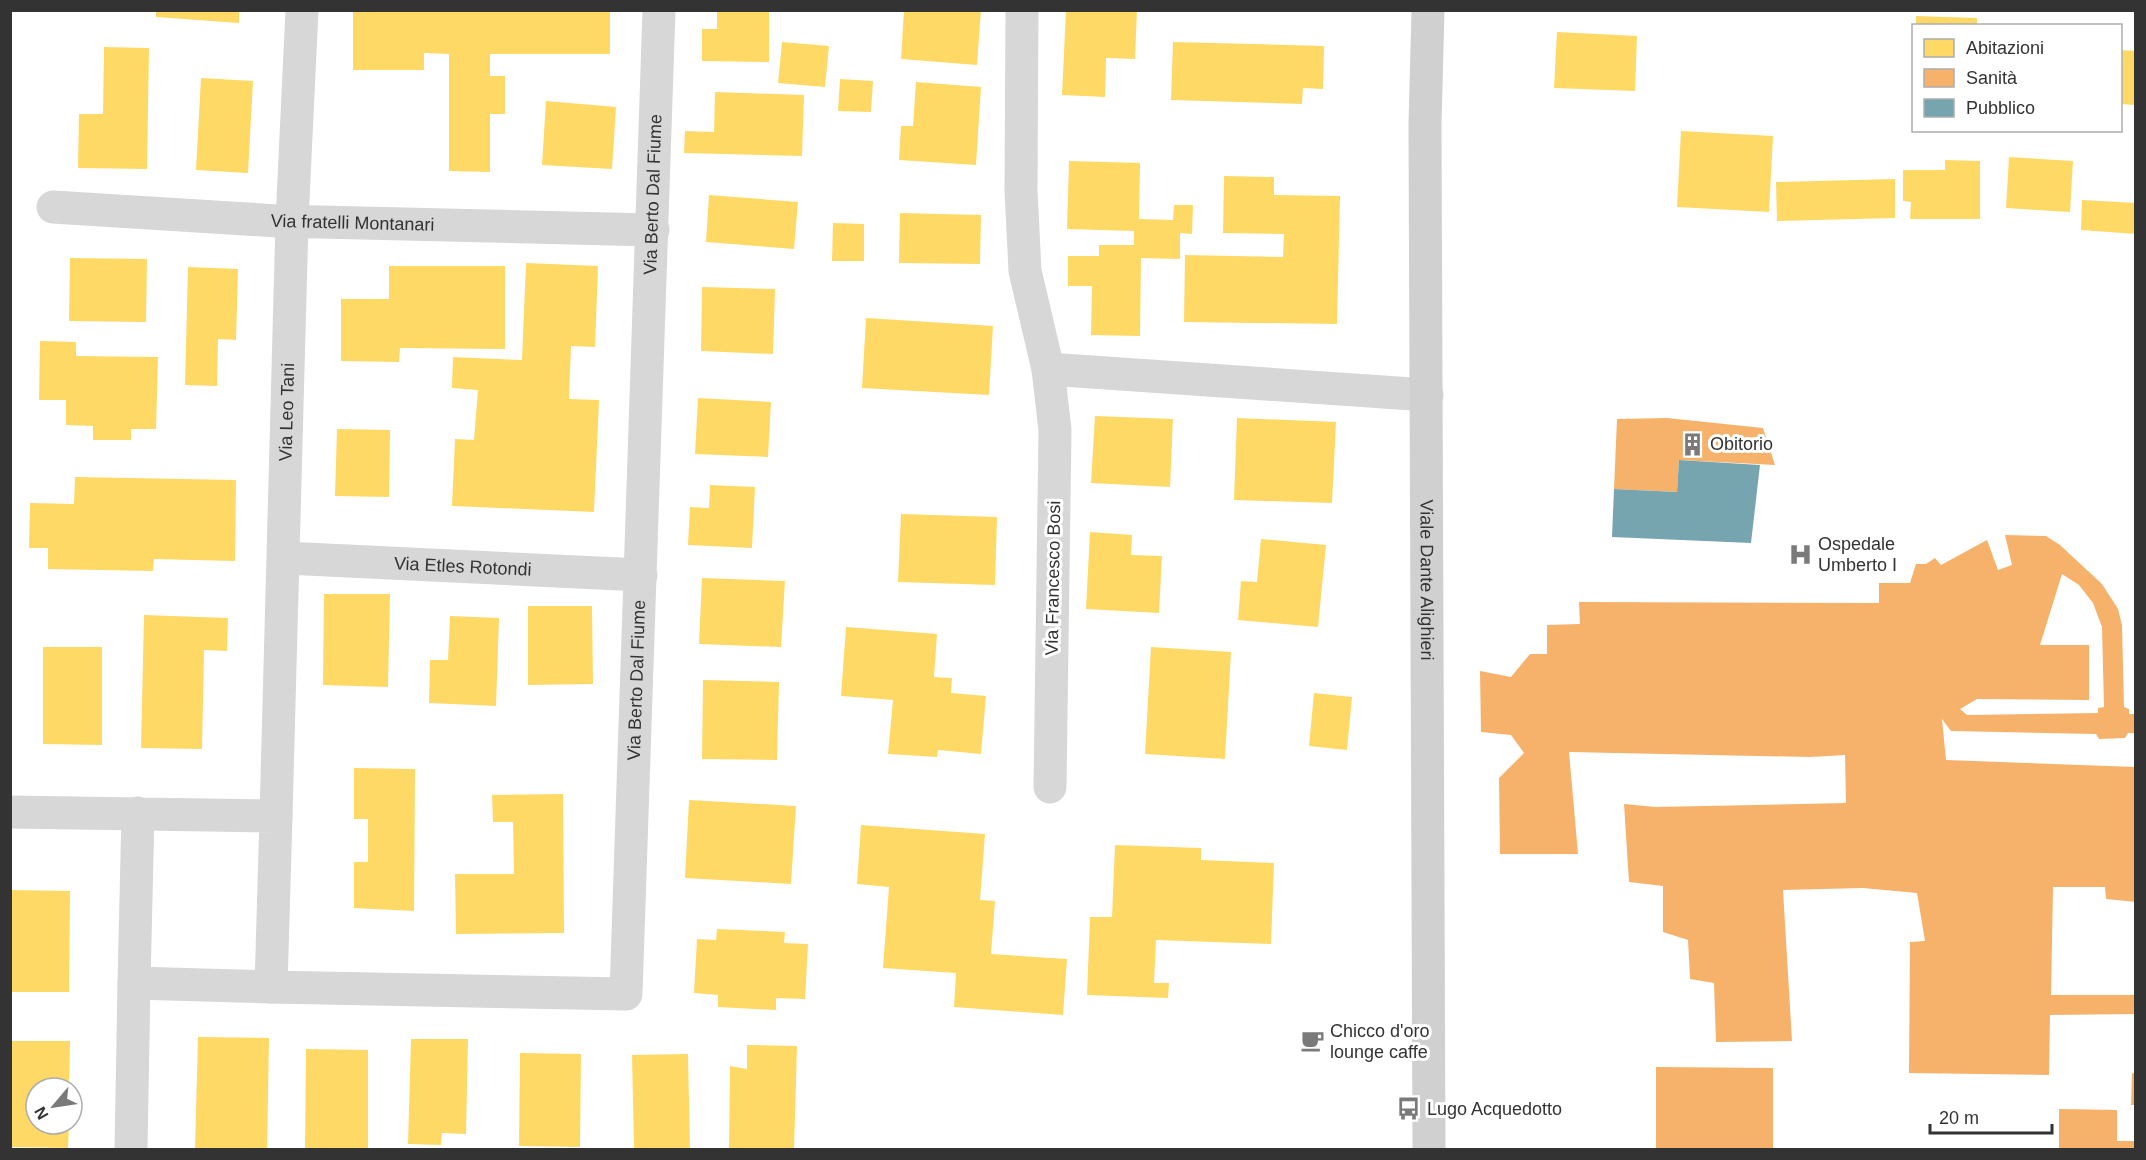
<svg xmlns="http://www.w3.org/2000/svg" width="2146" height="1160" font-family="Arial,sans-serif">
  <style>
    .homes { fill: #ffd966 }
    .health { fill: #f6b26b; fill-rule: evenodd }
    .public { fill: #76a5af }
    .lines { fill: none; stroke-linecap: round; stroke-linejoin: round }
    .street { stroke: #d7d7d7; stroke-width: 33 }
    .secondary { stroke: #d0d0d0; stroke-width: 33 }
    .labels { text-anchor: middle; stroke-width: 6; stroke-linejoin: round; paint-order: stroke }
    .street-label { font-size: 18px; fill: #333; stroke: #fff }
    .poi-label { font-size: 18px; fill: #333; stroke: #fff; text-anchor: start }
  </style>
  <rect width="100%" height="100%" fill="#fff"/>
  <g class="homes">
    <path d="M156,10H239V23L156,17Z"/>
    <path d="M353,10H610V54H490V76H505V114H490V172L449,171V54L424,53V70H353Z"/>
    <path d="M717,10H769V62L702,61V29H717Z"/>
    <path d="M904,10H981L977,65L901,59Z"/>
    <path d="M1066,10H1137L1135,59L1106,58L1105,97L1062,95Z"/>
    <path d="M1916,16L1977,18V26H1916Z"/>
    <path d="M1557,32L1637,36L1635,91L1554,88Z"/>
    <path d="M782,42L829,46L825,87L778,83Z"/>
    <path d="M1173,42L1324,46L1323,89L1303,88L1302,104L1171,100Z"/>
    <path d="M104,47L149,48L147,169L78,168L79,114H103Z"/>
    <path d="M2120,50L2136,51V105L2120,104Z"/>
    <path d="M201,78L253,81L248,173L196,170Z"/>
    <path d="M840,79L873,81L871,112L838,111Z"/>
    <path d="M916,82L981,87L976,165L899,160L901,126H913Z"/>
    <path d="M715,92L804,95L802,156L684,153L685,131L714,132Z"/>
    <path d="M546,101L616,107L612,169L542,165Z"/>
    <path d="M1681,131L1773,136L1769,212L1677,207Z"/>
    <path d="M2009,157L2073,161L2070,212L2006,208Z"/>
    <path d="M1945,160L1980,161V219H1910L1911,202L1903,201V170H1945Z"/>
    <path d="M1069,161L1140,163L1139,219L1173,220L1174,205H1193L1192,234L1180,233V259L1141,258L1140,336L1091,335L1092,286H1068V256H1099V245H1134V231L1067,229Z"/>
    <path d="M1224,176L1274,177V195L1340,196L1337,324L1184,322L1185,255L1283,257L1284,234L1223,233Z"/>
    <path d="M1895,179V218L1777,221L1776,182Z"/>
    <path d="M709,195L798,202L794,249L706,242Z"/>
    <path d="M2082,200L2136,203V234L2081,230Z"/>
    <path d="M900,213L981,215L980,264L899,263Z"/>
    <path d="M833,223L864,224V261H832Z"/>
    <path d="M70,258L147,259L146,322L69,321Z"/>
    <path d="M526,263L598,266L595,347L571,346L569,399L599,400L594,512L452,506L455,439L474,440L478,390L452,388L453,357L522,360Z"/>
    <path d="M389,266H505V349L400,348L399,362L341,361V299H389Z"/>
    <path d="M188,267L238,269L236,340L218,339L217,386L185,385Z"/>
    <path d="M702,287L775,289L773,354L701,351Z"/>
    <path d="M866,318L993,326L989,395L862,388Z"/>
    <path d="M40,341L76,342V356L158,357L156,429H131V440H93V426L66,425V400H39Z"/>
    <path d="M698,398L771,402L768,457L695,454Z"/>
    <path d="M1095,416L1173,419L1170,487L1091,483Z"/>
    <path d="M1237,418L1336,422L1332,503L1234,500Z"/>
    <path d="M337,429L390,430L389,497L335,496Z"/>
    <path d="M75,477L236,480L235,561L154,559L153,571L48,569V548H29L30,503L74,504Z"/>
    <path d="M710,485L755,487L752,548L688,545L690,507L709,508Z"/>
    <path d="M901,514L997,517L995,585L898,582Z"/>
    <path d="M1090,532L1132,535L1131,555L1162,556L1159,613L1086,609Z"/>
    <path d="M1261,539L1326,545L1318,627L1238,620L1241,581L1257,582Z"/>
    <path d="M702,578L785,581L781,647L699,644Z"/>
    <path d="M324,594H390L388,687L323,685Z"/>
    <path d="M528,606H592L593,684L528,685Z"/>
    <path d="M144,615L228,618L227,651L204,650L202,749L141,748Z"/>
    <path d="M450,616L499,618L496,706L429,703L430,660H448Z"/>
    <path d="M846,627L937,634L934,677L952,678L951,693L986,696L981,754L938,750L937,757L888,754L893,700L841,696Z"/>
    <path d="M43,647H102V745L43,744Z"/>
    <path d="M1151,647L1231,652L1225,759L1145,754Z"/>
    <path d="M703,680L779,682L777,760L702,759Z"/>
    <path d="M1314,693L1352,697L1347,750L1309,746Z"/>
    <path d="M354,768L415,769L414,911L354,908V862H368V819H354Z"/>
    <path d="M563,794L564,933L456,934L455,874H514L513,822H493L492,795Z"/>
    <path d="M689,800L796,806L791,884L685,878Z"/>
    <path d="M861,825L985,834L980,900L995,901L991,954L1067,959L1063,1015L954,1007L956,973L883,968L889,887L857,884Z"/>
    <path d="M1115,845L1201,848V860L1274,863L1271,944L1156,940L1154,983H1169L1168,998L1087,995L1090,917H1112Z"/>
    <path d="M10,890L70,891L69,992H10Z"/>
    <path d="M717,929L785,932L784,943L808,944L805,999L776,998V1010L718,1007V995L694,993L697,939L716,940Z"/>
    <path d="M198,1037L269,1038L267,1150H195Z"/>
    <path d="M411,1039H468L466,1134L442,1133L441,1145L408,1144Z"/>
    <path d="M10,1041H70L69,1088H36V1124H69L68,1148L10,1147Z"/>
    <path d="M747,1045L797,1046L794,1150H729L730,1066L747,1069Z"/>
    <path d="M306,1049L368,1050V1150H305Z"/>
    <path d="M520,1053L581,1054L580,1147L519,1146Z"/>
    <path d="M688,1054L690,1150H634L632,1055Z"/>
  </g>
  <g class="health">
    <path d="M1667,418L1763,428L1775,465L1679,460L1677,492L1614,489L1617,419Z"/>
    <path d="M2005,535L2046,536L2060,545L2102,584L2118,609L2122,625L2124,707L2129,709V714H2136V733H2128L2125,738L2099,739L2096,734L1951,731L1942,719L1946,760L2136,767V902L2106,899L2105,887H2053L2051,995H2136V1014L2050,1015L2049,1075L1909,1073L1910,942L1925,941L1917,893L1863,888L1783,890L1792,1041L1716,1042L1714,983L1690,979L1688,940L1663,932V886L1629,882L1624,804L1655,807L1846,803L1845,755L1810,757L1569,752L1578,854H1500L1499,778L1524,753L1511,735L1481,732L1480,671L1511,677L1530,654H1547V625L1580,624L1579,602L1879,603V583H1910L1916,564H1926L1935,558L1941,565L1987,540L1998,570L2012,565ZM2062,574L2079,585L2093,603L2102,627L2104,707L2098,708V713L1967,715L1960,709L1977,699L2089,700V645H2040Z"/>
    <path d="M1656,1067L1773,1068V1149H1656Z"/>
    <path d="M2132,1073L2136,1074V1105H2131Z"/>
    <path d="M2059,1109L2117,1110V1141H2136V1149H2059Z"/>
  </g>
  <path class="public" d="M1679,460L1760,465L1751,543L1612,537L1614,489L1677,492Z"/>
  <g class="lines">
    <g class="street">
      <path d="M1022,10L1021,190L1025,271L1048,369L1055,430L1050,787"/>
      <path id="s1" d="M53,207L278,221L653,230"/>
      <path d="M1048,369L1427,395"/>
      <path id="s2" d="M285,558L641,575"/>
      <path d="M10,812L276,816L271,987L134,983L138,813"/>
      <path id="s3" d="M276,816L292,221L302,10"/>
      <path id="s4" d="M271,987L626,994L659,10"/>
      <path d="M131,1150L134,983"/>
    </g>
    <path class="secondary" id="s5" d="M1428,10L1425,124L1429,1150"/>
  </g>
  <defs>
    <symbol id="building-bare" viewBox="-9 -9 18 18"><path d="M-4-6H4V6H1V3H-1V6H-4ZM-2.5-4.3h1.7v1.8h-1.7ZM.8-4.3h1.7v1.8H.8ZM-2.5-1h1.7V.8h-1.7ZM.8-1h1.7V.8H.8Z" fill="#7a7a7a" stroke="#fff" stroke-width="2.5" paint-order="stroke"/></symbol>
    <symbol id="hospital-bare" viewBox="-9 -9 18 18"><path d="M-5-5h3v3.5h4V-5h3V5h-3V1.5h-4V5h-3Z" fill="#7a7a7a" stroke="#fff" stroke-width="2.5" paint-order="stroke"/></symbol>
    <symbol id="cafe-bare" viewBox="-9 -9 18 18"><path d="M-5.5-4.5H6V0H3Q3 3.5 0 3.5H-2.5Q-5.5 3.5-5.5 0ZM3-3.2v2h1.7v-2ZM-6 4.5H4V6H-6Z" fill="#7a7a7a" stroke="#fff" stroke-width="2.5" paint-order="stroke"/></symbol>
    <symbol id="bus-bare" viewBox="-9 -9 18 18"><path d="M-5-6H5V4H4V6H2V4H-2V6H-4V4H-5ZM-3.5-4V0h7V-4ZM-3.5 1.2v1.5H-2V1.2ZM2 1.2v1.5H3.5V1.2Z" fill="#7a7a7a" stroke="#fff" stroke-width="2.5" paint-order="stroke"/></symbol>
  </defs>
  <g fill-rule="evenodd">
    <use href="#building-bare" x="1676" y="428" width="33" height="33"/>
    <use href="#hospital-bare" x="1784" y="538" width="33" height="33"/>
    <use href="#cafe-bare" x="1296" y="1024" width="33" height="33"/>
    <use href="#bus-bare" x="1392" y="1092" width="33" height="33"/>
  </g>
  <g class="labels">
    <g class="street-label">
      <text dy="6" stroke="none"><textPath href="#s4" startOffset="1155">Via Berto Dal Fiume</textPath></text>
      <text dy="6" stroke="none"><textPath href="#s1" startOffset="300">Via fratelli Montanari</textPath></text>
      <text dy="6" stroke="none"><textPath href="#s3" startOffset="404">Via Leo Tani</textPath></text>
      <text dy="6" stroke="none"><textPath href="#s2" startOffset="178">Via Etles Rotondi</textPath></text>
      <text transform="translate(1053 578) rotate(-89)" y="6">Via Francesco Bosi</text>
      <text dy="6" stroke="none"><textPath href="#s5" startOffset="570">Viale Dante Alighieri</textPath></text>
      <text dy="6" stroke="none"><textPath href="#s4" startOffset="669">Via Berto Dal Fiume</textPath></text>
    </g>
    <g class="poi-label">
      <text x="1710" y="450">Obitorio</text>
      <text x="1818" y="550">Ospedale<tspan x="1818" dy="21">Umberto I</tspan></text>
      <text x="1330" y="1037">Chicco d'oro<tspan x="1330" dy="21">lounge caffe</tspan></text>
      <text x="1427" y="1115">Lugo Acquedotto</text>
    </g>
  </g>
  <rect width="2146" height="1160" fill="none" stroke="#333333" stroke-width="24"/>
  <rect x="1912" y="24" width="210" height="108" fill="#ffffff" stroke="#adadad" stroke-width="1.5"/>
  <rect x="1924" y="39" width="30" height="18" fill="#ffd966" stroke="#adadad" stroke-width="1.5"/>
  <text x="1966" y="54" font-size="18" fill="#333333">Abitazioni</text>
  <rect x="1924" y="69" width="30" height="18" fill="#f6b26b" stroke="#adadad" stroke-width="1.5"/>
  <text x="1966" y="84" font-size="18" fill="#333333">Sanità</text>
  <rect x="1924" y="99" width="30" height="18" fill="#76a5af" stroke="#adadad" stroke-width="1.5"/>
  <text x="1966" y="114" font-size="18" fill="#333333">Pubblico</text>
  <g transform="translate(54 1106) rotate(241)"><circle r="28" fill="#ffffff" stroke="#adadad" stroke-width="1.5"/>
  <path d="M0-4.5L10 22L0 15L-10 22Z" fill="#7a7a7a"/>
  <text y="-9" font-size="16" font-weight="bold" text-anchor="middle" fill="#333333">N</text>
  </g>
  <path d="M1930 1124v9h122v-9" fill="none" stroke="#333333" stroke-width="3"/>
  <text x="1939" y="1124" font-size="18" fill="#333333" stroke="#ffffff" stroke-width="4.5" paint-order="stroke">20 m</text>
</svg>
